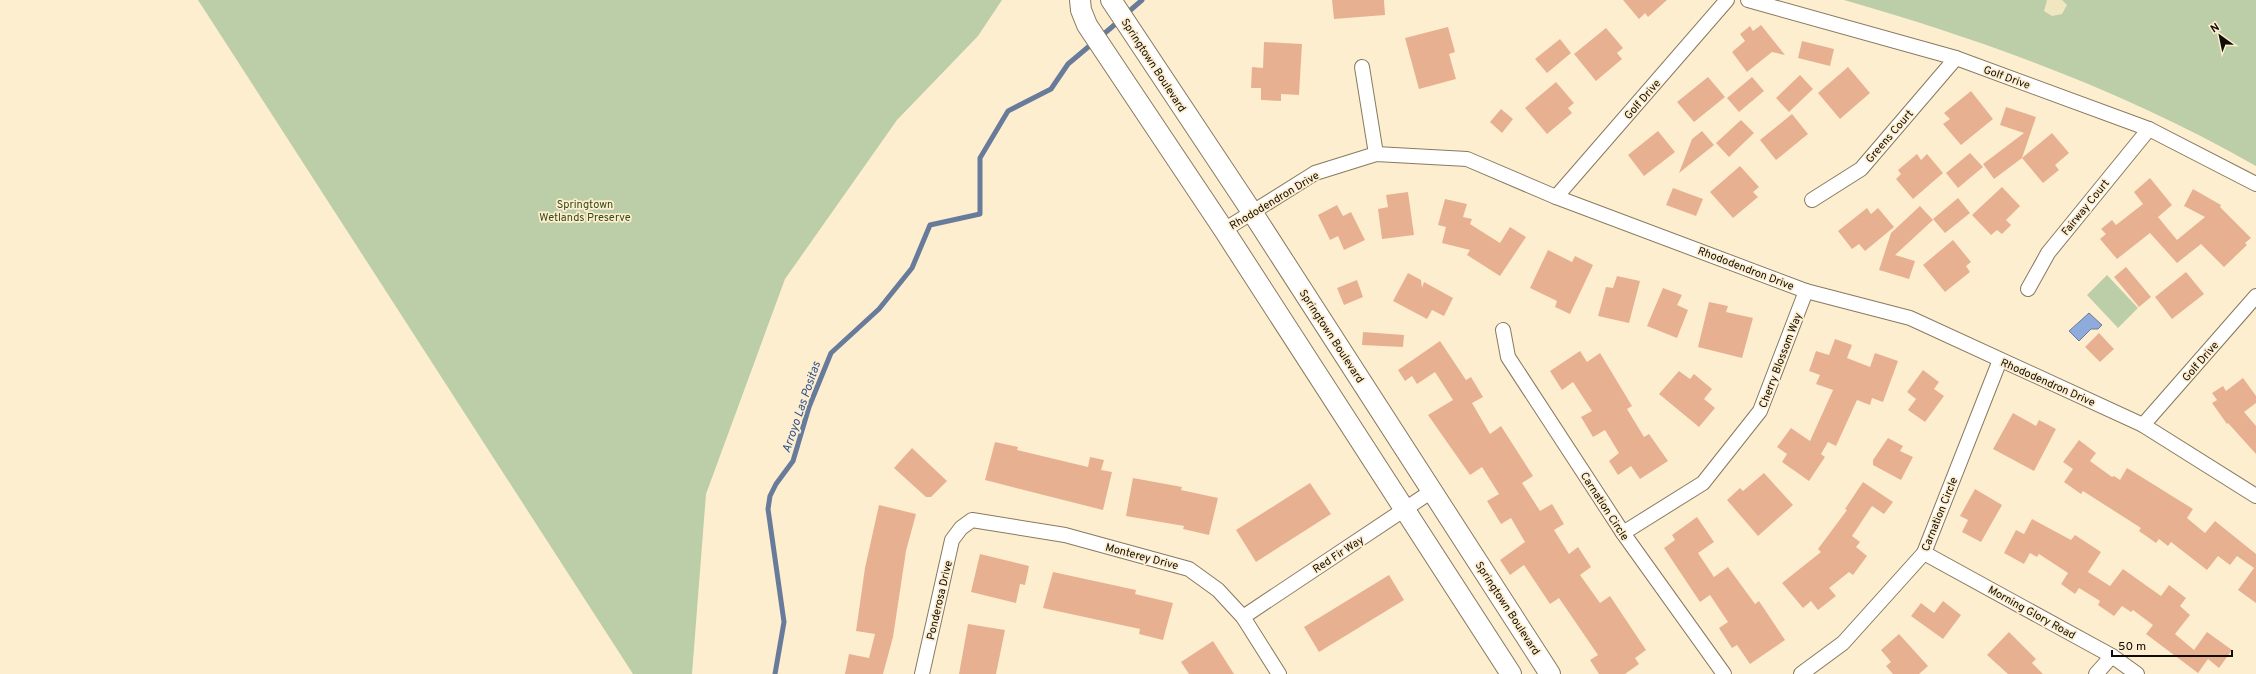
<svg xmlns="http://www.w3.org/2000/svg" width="2256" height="674" font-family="Overpass,sans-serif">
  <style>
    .green { fill: #bbcea7 }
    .sand { fill: #f0e7c1 }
    .water { fill: #8fabdb; stroke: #697b9a }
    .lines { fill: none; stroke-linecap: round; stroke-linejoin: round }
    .stream { stroke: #697b9a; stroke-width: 5 }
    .building { fill: #e7b191 }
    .street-casing { stroke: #887a5e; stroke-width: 16 }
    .secondary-casing { stroke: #887a5e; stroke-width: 22 }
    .street { stroke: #fff; stroke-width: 14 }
    .secondary { stroke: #fff; stroke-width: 20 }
    .labels { text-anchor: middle; stroke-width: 3.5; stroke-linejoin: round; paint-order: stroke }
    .street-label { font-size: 11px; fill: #110c03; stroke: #feeed0 }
    .park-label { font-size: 11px; fill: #344a12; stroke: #feeed0 }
    .water-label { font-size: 12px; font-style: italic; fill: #2d4f8b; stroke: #feeed0 }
  </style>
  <rect width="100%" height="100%" fill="#feeed0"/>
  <g class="green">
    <path d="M198,0H1002L978,36L897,120L785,279L706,494L692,674H633Z"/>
    <path d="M1844,0H2256V166C2127,92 1987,41 1844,0Z"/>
    <path d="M2107,275L2138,308L2118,328L2087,295Z"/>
  </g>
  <path class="sand" d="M2047,0H2062L2067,5L2062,14L2052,16L2044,11Z"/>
  <path class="water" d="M2089,313L2102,325L2098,329H2091L2079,341L2069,331Z"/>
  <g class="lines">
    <g class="stream">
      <path d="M1126,14L1142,0"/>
      <path d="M1099,38L1119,21"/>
      <path d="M775,674L784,622L768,509L770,496L776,484L793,461L809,407L831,353L879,309L912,268L930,225L980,214V158L1008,111L1051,89L1068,64L1093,43"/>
    </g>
  </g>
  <g class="building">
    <path d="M1332,0H1384L1385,15L1334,19Z"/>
    <path d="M1623,0H1667L1648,17L1645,13L1639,19Z"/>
    <path d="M1761,25L1785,55L1772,52L1747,72L1732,52L1745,41L1740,34L1750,26L1753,31Z"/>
    <path d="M1448,27L1455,52L1449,54L1456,79L1419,89L1405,38Z"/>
    <path d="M1606,28L1623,48L1617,53L1622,59L1596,81L1574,54Z"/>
    <path d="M1560,39L1571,53L1547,73L1535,59Z"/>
    <path d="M1802,41L1834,49L1830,66L1798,58Z"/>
    <path d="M1264,42L1302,44L1299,95L1281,94V101L1261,100V88H1251L1252,67L1263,68Z"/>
    <path d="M1848,67L1870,93L1840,119L1818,93Z"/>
    <path d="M1800,75L1813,89L1789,112L1776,98Z"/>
    <path d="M1708,77L1725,97L1694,122L1677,102Z"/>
    <path d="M1752,77L1764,91L1739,112L1727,98Z"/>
    <path d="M1556,82L1574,103L1568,108L1572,113L1547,134L1525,108Z"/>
    <path d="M1971,91L1993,119L1961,145L1943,124L1950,119L1944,113Z"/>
    <path d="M2006,107L2036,117L2022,158L1994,179L1983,164L2024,133L2000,125Z"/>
    <path d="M1501,109L1513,119L1502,133L1490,122Z"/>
    <path d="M1792,114L1808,134L1776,160L1760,140Z"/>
    <path d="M1741,120L1754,133L1729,157L1716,143Z"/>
    <path d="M1658,131L1675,152L1644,176L1628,155Z"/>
    <path d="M1702,131L1714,145L1679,173L1692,139Z"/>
    <path d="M2052,133L2069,153L2055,165L2059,170L2043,183L2022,158Z"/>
    <path d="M1970,153L1983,167L1958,188L1946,173Z"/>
    <path d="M1917,154L1921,160L1927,154L1943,173L1913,199L1896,179L1901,174L1898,170Z"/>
    <path d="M1740,166L1759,187L1753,192L1758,197L1733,218L1710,192Z"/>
    <path d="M2150,178L2172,205L2158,217L2177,240L2205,217L2184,206L2193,189L2221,205L2220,207L2251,238L2245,243L2247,245L2224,267L2201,244L2177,263L2150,233L2117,259L2100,239L2106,234L2101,229L2112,220L2116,225L2143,204L2134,192Z"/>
    <path d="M2002,187L2020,206L2006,220L2011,225L2002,234L1997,230L1991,235L1972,215Z"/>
    <path d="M1673,188L1703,199L1696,216L1666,205Z"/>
    <path d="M1408,192L1414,235L1382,239L1378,209L1388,207L1386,195Z"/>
    <path d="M1958,198L1970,213L1945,233L1933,219Z"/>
    <path d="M1445,199L1467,204L1463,217L1472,219L1470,224L1500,243L1510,227L1526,237L1500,276L1467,255L1470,250L1442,243L1446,227L1438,225Z"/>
    <path d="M1337,205L1343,216L1351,212L1365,240L1344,250L1338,236L1330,240L1318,215Z"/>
    <path d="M1920,206L1933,220L1895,255L1915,261L1909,279L1879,270L1891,233Z"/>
    <path d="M1867,208L1871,214L1878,208L1894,227L1865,251L1859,244L1852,249L1838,231Z"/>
    <path d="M1953,240L1971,262L1966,266L1970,272L1945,292L1923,265Z"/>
    <path d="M1548,250L1572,262L1575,256L1593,265L1570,314L1555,307L1557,301L1530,288Z"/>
    <path d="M2126,267L2151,297L2139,307L2114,277Z"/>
    <path d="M2186,272L2204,294L2172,319L2155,297Z"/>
    <path d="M1408,273L1421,280L1422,288L1424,282L1453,298L1444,316L1432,310L1427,319L1393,301Z"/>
    <path d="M1617,276L1640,281L1629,323L1598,316L1606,287L1613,288Z"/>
    <path d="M1357,280L1363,297L1344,305L1337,288Z"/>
    <path d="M1663,288L1682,295L1677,305L1688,310L1677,338L1647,326Z"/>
    <path d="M1709,302L1728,306L1726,312L1753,318L1742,358L1698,347Z"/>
    <path d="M1363,332L1404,335L1403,347L1362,345Z"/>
    <path d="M2099,333L2114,349L2100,362L2085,347Z"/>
    <path d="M1835,339L1852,345L1847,358L1870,367L1875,353L1898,361L1883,402L1872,398L1870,405L1857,400L1836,446L1828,442L1821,454L1825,457L1809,481L1782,462L1787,454L1777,447L1791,428L1810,441L1833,390L1816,384L1820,375L1809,371L1816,351L1829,355Z"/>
    <path d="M1440,341L1466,380L1471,377L1483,397L1472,403L1490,434L1501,426L1533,476L1522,483L1540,511L1552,504L1564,524L1554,530L1569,554L1578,547L1591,567L1580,575L1600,603L1610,596L1646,650L1635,658L1639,664L1625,674H1599L1590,660L1598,655L1559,598L1550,604L1524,565L1510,575L1500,560L1525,542L1511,518L1501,524L1487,501L1499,494L1482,467L1470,475L1428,415L1453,400L1435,372L1417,384L1412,376L1405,381L1398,370Z"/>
    <path d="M1580,351L1587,362L1600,353L1632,406L1627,409L1644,437L1649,434L1668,461L1640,479L1631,466L1618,475L1609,461L1619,453L1605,430L1593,437L1581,417L1592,411L1573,382L1562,390L1550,371Z"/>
    <path d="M1923,370L1939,382L1934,389L1944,396L1925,422L1908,410L1916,399L1907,392Z"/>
    <path d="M1679,371L1690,379L1694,374L1712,389L1704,399L1715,408L1699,427L1659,394Z"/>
    <path d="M2243,378L2256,396V403L2244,412L2256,426V454L2228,423L2227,424L2212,403L2217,400L2212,393L2223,386L2226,391Z"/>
    <path d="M2013,413L2036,426L2039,420L2056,429L2034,471L1993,449Z"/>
    <path d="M1888,438L1903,446L1900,451L1913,457L1901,480L1873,465V460Z"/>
    <path d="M2079,440L2096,453L2090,461L2112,477L2114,476L2120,480L2127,468L2193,509L2187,518L2205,533L2215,521L2256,554V603L2238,590L2254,568L2237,556L2230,565L2218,556L2207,570L2171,542L2168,546L2159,539L2156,543L2139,531L2141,528L2083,491L2081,494L2064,482L2073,469L2063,462Z"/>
    <path d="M995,442L1018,447L1017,450L1088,467L1090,457L1104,460L1101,470L1112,472L1103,510L985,480Z"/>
    <path d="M912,448L947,481L931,497H926L894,468Z"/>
    <path d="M1764,473L1793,505L1758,536L1727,500L1740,488L1743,491Z"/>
    <path d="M1133,478L1182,487L1181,490L1218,498L1209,535L1183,529L1184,526L1126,516Z"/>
    <path d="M1863,482L1893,502L1884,514L1872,506L1852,536L1860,542L1856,547L1867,556L1853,575L1849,572L1829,588L1836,596L1818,610L1811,601L1803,608L1782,583L1821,552L1818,549L1847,510L1845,509Z"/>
    <path d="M1310,483L1331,514L1256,562L1236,530Z"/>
    <path d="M1975,489L2002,505L1981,542L1962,532L1968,520L1960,516Z"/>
    <path d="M879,505L916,514L906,551L893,637L883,674H845L849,654L869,658L875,634L856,631L865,568Z"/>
    <path d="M1697,517L1714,542L1698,553L1714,577L1728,567L1755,604L1759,601L1785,640L1750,664L1737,645L1732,648L1719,628L1728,622L1710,595L1700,602L1664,548L1675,540L1672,535Z"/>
    <path d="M2032,519L2071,540L2075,535L2101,552L2088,572L2110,586L2123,569L2161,596L2169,585L2186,598L2180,606L2190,615L2175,634L2194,650L2207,632L2232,650L2219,668L2208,659L2198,673L2146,634L2153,625L2133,610L2131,612L2122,606L2114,616L2098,605L2100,601L2079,588L2075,594L2061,584L2068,573L2039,554L2037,557L2030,553L2024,564L2004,553L2016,530L2024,534Z"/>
    <path d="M980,554L1029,566L1025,585L1020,584L1016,603L971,592Z"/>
    <path d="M1053,572L1136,590L1135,594L1173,603L1163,640L1139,634L1140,629L1043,608Z"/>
    <path d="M1389,575L1404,600L1319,652L1304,627Z"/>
    <path d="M1943,601L1961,615L1943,639L1911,616L1921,603L1934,613Z"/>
    <path d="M968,624L1005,630L996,674H959Z"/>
    <path d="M2009,632L2036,659L2032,663L2043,674H2008L1987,655Z"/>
    <path d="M1899,634L1928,666L1919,674H1893L1886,666L1891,662L1881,650Z"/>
    <path d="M1213,641L1234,674H1189L1181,662Z"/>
  </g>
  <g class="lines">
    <defs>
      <g id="street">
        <path d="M1748,0L1956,58L2149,129L2256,184"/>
        <path d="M1362,67L1376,154"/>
        <path d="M1556,197L1727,0"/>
        <path d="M1812,200L1861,169L1956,58"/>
        <path d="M1224,230L1315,173L1376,154L1467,159L1556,197L1806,291L1910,318L2143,425L2256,496"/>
        <path d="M2028,289L2048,253L2149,129"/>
        <path d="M1503,330L1508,357L1623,533L1724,674"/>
        <path d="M2143,425L2256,296"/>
        <path d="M1623,533L1703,483L1760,411L1806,291"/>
        <path d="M1924,553L2112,656L2137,674"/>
        <path d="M1243,617L1432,491"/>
        <path d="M922,674L952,540L961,528L972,520L1065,535L1189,569L1218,590L1243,617L1279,674"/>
        <path d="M1801,674L1843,643L1924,553L2000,360"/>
        <path d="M2096,674L2112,656"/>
      </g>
      <g id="secondary">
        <path d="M1080,0L1081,10L1087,25L1224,230L1511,674"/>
        <path d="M1111,0L1252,212L1550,674"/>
      </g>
    </defs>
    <use href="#street" class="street-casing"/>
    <use href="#secondary" class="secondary-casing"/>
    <use href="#street" class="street"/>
    <use href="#secondary" class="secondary"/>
  </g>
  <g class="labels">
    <g class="street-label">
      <text transform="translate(1154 65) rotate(57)" y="4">Springtown Boulevard</text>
      <text transform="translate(2007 77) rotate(20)" y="4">Golf Drive</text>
      <text transform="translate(1642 99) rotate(-49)" y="4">Golf Drive</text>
      <text transform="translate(1889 136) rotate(-49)" y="4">Greens Court</text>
      <text transform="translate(1274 200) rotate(-31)" y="4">Rhododendron Drive</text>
      <text transform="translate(2085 207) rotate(-51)" y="4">Fairway Court</text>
      <text transform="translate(1746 268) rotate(21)" y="4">Rhododendron Drive</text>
      <text transform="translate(1332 336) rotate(57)" y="4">Springtown Boulevard</text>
      <text transform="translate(1780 360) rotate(-69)" y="4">Cherry Blossom Way</text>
      <text transform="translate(2200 361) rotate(-49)" y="4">Golf Drive</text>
      <text transform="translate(2048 382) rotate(24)" y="4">Rhododendron Drive</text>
      <text transform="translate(1605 506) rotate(57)" y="4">Carnation Circle</text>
      <text transform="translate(1939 514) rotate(-68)" y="4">Carnation Circle</text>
      <text transform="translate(1338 554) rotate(-33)" y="4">Red Fir Way</text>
      <text transform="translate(1142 556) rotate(15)" y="4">Monterey Drive</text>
      <text transform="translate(939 600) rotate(-77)" y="4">Ponderosa Drive</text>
      <text transform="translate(1508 608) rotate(57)" y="4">Springtown Boulevard</text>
      <text transform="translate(2032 612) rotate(29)" y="4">Morning Glory Road</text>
    </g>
    <g class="park-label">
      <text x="585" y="208">Springtown<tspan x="585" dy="13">Wetlands Preserve</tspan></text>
    </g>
    <g class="water-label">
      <text transform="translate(801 407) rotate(-71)" y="4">Arroyo Las Positas</text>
    </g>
  </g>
  <g transform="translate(2220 36) rotate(327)" stroke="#feeed0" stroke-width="3" paint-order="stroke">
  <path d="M0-3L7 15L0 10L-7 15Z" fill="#110c03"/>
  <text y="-6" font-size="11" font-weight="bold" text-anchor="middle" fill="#110c03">N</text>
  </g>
  <path d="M2112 650v6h120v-6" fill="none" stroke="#110c03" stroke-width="2"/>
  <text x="2118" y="650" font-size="12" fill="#110c03" stroke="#feeed0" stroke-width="3" paint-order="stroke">50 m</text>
</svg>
